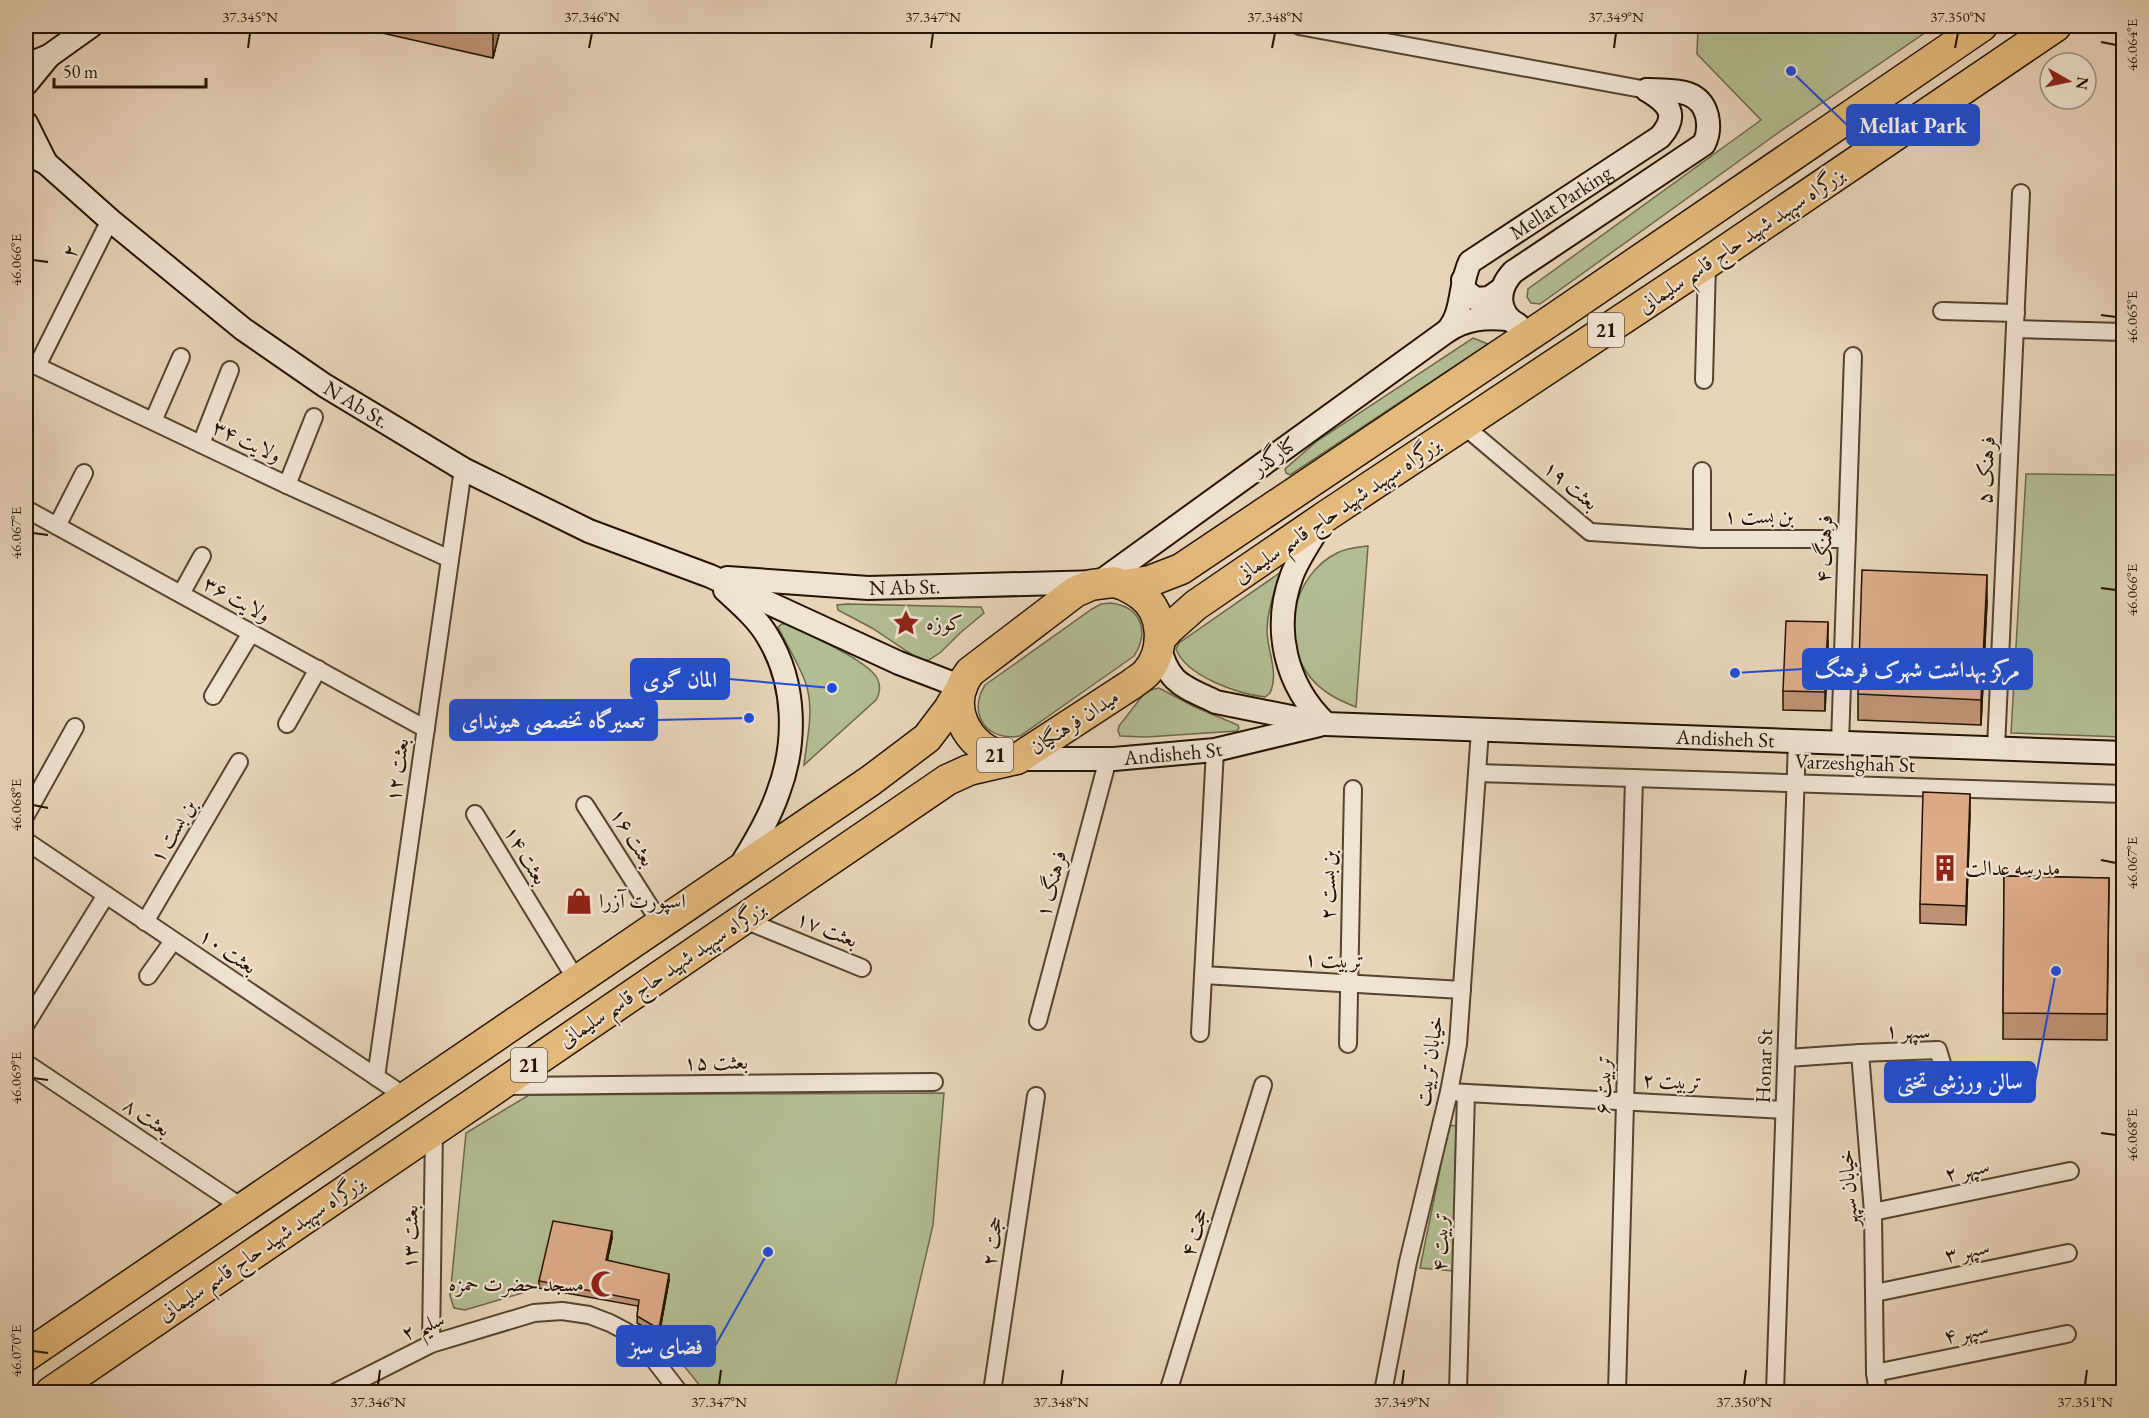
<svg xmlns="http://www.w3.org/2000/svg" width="2149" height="1418" font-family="'EB Garamond',Amiri,serif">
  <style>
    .green { fill: #b3bd92; stroke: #6c6849; stroke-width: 1.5 }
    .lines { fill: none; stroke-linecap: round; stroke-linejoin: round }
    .street-casing { stroke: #55432e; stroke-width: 20 }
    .secondary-casing { stroke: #241300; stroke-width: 26 }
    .highway-casing { stroke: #241300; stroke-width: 33 }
    .street { stroke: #f0e3d2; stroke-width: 16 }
    .secondary { stroke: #f0e3d2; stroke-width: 22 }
    .highway { stroke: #e4ba7c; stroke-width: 30 }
    .wall { fill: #be9375; stroke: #241300; stroke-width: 1.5 }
    .shaded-wall { fill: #9b785f; stroke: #241300; stroke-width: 1.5 }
    .building { fill: #ddab88; stroke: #241300; stroke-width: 1.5 }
    .ticks { fill: none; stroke: #241300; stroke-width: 2 }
    .labels { text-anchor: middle; stroke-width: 4.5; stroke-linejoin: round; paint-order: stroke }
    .shield { fill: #f0e3d2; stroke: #61513f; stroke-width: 1.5 }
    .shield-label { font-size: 20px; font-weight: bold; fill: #241300 }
    .street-label { font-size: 21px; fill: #241300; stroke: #f0e3d2 }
    .poi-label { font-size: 21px; fill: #241300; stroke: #f0e3d2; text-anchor: start }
    .leader { fill: none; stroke: #1d4ed8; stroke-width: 2 }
    .callout-dot { fill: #1d4ed8; stroke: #f0e3d2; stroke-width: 2 }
    .callout { fill: #1d4ed8; stroke: #1d4ed8; stroke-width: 2 }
    .callout-label { font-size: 22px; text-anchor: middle; font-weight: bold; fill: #fff }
    .neatline { fill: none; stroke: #241300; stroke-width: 2 }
    .ticks-label { font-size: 15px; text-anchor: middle; fill: #241300 }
  </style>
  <rect width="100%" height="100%" fill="#e8d4b9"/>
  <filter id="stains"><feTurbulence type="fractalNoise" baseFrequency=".00333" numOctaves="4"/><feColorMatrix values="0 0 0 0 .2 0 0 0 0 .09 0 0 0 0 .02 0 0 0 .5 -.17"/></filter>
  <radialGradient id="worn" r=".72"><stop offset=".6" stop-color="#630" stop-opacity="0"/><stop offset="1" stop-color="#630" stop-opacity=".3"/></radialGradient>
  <g class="green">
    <path d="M1698,26H1935L1778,133L1540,304L1531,303L1527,297L1528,289L1761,120L1697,54Z"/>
    <path d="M1473,338L1488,344L1290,475L1286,473L1285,469L1317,441Z"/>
    <path d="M2026,474L2123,475V737L2011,733Z"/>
    <path d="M1368,546L1356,707C1338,700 1322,692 1310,677C1279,638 1293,575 1337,553C1347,548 1358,547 1368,546Z"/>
    <path d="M1281,572C1274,592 1267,611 1267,632C1268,653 1279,673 1270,693L1265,697C1238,694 1186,676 1176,649L1179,643Z"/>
    <path d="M1111,603C1141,607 1150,631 1134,656L1020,736C987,742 967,714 985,685L1092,609L1101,604Z"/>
    <path d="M847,604L976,607H981L984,613L960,633L941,652L929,660H920L872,628L838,610L837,605Z"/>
    <path d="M782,624H788C807,634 867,660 877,678C881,685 880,694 876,700L804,765C807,738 815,708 805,681C798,663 787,645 778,627Z"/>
    <path d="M1159,688L1195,707L1238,725L1239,728L1237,731L1146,737L1120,736L1118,731L1119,726L1143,695L1146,691Z"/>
    <path d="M944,1093L933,1225L894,1392H705L659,1335L669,1280L606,1266L612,1238L553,1228L539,1288L465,1310L454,1308L450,1296L466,1133L529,1095Z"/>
    <path d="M1449,1125L1456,1126L1453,1271L1420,1268Z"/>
  </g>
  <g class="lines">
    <defs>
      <g id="street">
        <path d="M1299,26L1647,90"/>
        <path d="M1942,311L2016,313"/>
        <path d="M2015,329L2124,332"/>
        <path d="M26,361L287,485L450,559"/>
        <path d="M37,366L110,220"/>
        <path d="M1704,380L1707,263"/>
        <path d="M153,421L181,357"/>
        <path d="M1463,425L1590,532L1702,539"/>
        <path d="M201,444L230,370"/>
        <path d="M1702,471V539H1847"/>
        <path d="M287,485L314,417"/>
        <path d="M26,509L426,729"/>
        <path d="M57,526L84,473"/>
        <path d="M181,594L202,556"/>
        <path d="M213,696L251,633"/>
        <path d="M287,724L318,669"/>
        <path d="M1840,743L1853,356"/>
        <path d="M1996,748L2021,193"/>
        <path d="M1477,773L2124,794"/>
        <path d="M585,805L661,924"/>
        <path d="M475,814L577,981"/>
        <path d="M26,815L75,727"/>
        <path d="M26,841L406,1097"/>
        <path d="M742,919L862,968"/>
        <path d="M145,922L239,762"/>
        <path d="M1203,975L1462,990"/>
        <path d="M148,976L173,941"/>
        <path d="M1038,1021L1108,759"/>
        <path d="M26,1024L106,895"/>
        <path d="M1200,1033L1215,750"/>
        <path d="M1348,1044L1353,789"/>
        <path d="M1860,1053L1938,1050L1944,1070"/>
        <path d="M1787,1058L1860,1053L1873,1212L1875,1373L1878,1392"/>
        <path d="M26,1063L243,1208"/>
        <path d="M376,1077L463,469"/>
        <path d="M503,1086L934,1082"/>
        <path d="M1449,1092L1784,1110"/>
        <path d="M1873,1212L2070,1171"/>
        <path d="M1875,1293L2068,1253"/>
        <path d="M431,1344L434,1130"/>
        <path d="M1875,1373L2067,1334"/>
        <path d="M336,1392L431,1344L534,1313L562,1311L589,1315L610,1323L627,1332L642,1344L679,1392"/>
        <path d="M992,1392L1036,1096"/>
        <path d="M1168,1392L1263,1085"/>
        <path d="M1383,1392L1408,1262L1449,1092L1458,1044L1480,730"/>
        <path d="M1458,1392L1466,1093"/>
        <path d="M1617,1392L1634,778"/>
        <path d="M1775,1392L1797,741"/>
      </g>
      <g id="secondary">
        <path d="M49,56L91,26"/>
        <path d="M26,65L49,56L26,84"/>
        <path d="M26,123L46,163L26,153"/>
        <path id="s1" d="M46,163L110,220L243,329L324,385L463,469L589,531L710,576L899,663L962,687"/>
        <path d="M1463,280L1465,291L1476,299L1489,298L1502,289"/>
        <path d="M1518,325C1496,313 1497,289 1513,272L1704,144C1708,136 1709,125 1707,116C1700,87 1671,91 1647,90"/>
        <path id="s2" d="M1447,331C1464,313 1459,284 1470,262L1660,137C1680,114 1668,103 1647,90"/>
        <path d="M1322,522C1312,539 1299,557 1292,575C1272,628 1285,685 1326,724"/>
        <path id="s3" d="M727,578L868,588L1100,582L1447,331C1467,318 1485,317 1508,319"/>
        <path d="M725,590C740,604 758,619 768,637C796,683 797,743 778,793C769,819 754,843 740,867"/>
        <path id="s4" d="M1159,645C1168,684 1183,686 1216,702L1326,724L2124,753"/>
        <path id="s5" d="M1017,759H1114L1215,750L1319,725"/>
      </g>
      <g id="highway">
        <path d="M1124,585C1130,588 1136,591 1141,595C1165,613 1165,651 1147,672C1143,677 1137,680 1132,684L1017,759C973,758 941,709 970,672L1075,592L1091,585L1114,582L1124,585L1150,581L1181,569L1546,324L1982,26"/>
        <path d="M1160,639L1170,628L1196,605L1326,516L1707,263L2056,26"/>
        <path d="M26,1356L870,781L927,738L949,709L962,687"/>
        <path d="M51,1392L947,780L969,770L1016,759"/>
      </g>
    </defs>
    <use href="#street" class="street-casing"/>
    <use href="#secondary" class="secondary-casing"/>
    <use href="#highway" class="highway-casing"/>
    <use href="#street" class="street"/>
    <use href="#secondary" class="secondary"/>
    <use href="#highway" class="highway"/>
  </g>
  <g class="wall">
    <path d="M351,26H501L493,58Z"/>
    <path d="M1987,601L1981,725L1858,720V694Z"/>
    <path d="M1828,642L1825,711L1783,710V691Z"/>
    <path d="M1970,813L1966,925L1920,923V904Z"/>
    <path d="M2004,876L2109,878L2107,1040L2003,1039Z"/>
    <path d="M612,1238L607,1260L669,1280L659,1335L637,1323L638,1306L539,1288V1281Z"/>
  </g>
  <g class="shaded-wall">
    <path d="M495,26H501L493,58V33Z"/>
    <path d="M1987,575V601L1981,725V700Z"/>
    <path d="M1828,622V642L1825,711V692Z"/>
    <path d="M1970,794V813L1966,925V906Z"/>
    <path d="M612,1231V1238L606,1266V1260Z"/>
    <path d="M669,1274V1280L659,1335V1329Z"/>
  </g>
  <g class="building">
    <path d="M461,26H495L493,33Z"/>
    <path d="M1862,570L1987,575L1981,700L1858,694Z"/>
    <path d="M1786,621L1828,622L1825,692L1783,691Z"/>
    <path d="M1923,792L1970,794L1966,906L1920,904Z"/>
    <path d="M2004,876L2109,878L2107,1014L2003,1013Z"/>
    <path d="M553,1221L612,1231L606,1260L669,1274L659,1329L637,1316L639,1300L539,1281Z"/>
  </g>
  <path class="ticks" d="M2101,42L2116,45M248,48L250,33M589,48L592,33M931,48L933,33M1272,48L1275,33M1614,48L1616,33M1955,48L1958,33M33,260L48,262M2101,315L2116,317M33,533L48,535M2101,588L2116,590M33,805L48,808M2101,860L2116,863M33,1078L48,1080M2101,1133L2116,1135M33,1351L48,1353M378,1385L380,1370M719,1385L721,1370M1061,1385L1063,1370M1402,1385L1404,1370M1744,1385L1746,1370M2085,1385L2087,1370"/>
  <defs>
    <symbol id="sight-bare" viewBox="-9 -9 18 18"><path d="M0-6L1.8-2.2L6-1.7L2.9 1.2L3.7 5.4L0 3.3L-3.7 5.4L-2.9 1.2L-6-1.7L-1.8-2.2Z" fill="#8f2418" stroke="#f0e3d2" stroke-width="2.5" paint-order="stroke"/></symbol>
    <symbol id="building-bare" viewBox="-9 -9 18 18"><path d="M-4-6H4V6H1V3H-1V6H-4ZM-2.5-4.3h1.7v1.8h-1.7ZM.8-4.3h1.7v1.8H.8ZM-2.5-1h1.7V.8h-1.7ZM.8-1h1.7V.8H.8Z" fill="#8f2418" stroke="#f0e3d2" stroke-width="2.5" paint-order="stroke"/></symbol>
    <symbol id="shop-bare" viewBox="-9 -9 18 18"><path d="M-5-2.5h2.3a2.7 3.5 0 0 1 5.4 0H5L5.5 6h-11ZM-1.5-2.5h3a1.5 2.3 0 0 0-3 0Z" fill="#8f2418" stroke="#f0e3d2" stroke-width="2.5" paint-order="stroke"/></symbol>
    <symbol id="mosque-bare" viewBox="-9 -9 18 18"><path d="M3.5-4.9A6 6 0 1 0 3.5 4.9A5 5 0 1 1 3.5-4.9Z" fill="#8f2418" stroke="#f0e3d2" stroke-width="2.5" paint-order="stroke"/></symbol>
  </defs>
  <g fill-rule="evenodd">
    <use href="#sight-bare" x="887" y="604" width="38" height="38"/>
    <use href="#building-bare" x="1926" y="849" width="38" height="38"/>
    <use href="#shop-bare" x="560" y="882" width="38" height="38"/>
    <use href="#mosque-bare" x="585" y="1265" width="38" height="38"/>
  </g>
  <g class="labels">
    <g class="shield">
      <rect x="1588" y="313" width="36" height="34" rx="4.5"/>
      <rect x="977" y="738" width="36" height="34" rx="4.5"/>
      <rect x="511" y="1048" width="36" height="34" rx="4.5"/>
    </g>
    <g class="shield-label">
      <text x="1606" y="337">21</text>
      <text x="995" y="762">21</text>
      <text x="529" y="1072">21</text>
    </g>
    <g class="street-label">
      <text dy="7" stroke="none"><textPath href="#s2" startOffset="182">Mellat Parking</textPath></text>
      <text transform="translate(1741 240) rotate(-34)" y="7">بزرگراه سپهبد شهید حاج قاسم سلیمانی</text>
      <text transform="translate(70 251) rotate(-63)" y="7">۲</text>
      <text dy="7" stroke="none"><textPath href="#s1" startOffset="394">N Ab St.</textPath></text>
      <text transform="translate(247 441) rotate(25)" y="7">ولایت ۳۴</text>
      <text transform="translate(1274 456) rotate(-36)" y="7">کنارگذر</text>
      <text transform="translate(1986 470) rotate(-87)" y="7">فرهنک ۵</text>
      <text transform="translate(1571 485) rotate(40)" y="7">بعثت ۱۹</text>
      <text transform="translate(1337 510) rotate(-34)" y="7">بزرگراه سپهبد شهید حاج قاسم سلیمانی</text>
      <text x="1759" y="523">بن بست ۱</text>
      <text transform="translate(1824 549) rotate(-88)" y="7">فرهنگ ۴</text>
      <text dy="7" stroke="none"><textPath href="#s3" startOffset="178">N Ab St.</textPath></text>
      <text transform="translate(237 599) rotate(29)" y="7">ولایت ۳۶</text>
      <text transform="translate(1074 722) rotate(-33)" y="7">میدان فرهنگیان</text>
      <text dy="7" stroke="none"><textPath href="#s4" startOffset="597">Andisheh St</textPath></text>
      <text dy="7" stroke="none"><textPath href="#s5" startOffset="156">Andisheh St</textPath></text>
      <text transform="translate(1855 763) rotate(2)" y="7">Varzeshghah St</text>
      <text transform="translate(397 770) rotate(-82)" y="7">بعثت ۱۲</text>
      <text transform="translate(173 831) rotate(-59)" y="7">بن بست ۱</text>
      <text transform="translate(633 837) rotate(58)" y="7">بعثت ۱۶</text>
      <text transform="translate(526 855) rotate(59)" y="7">بعثت ۱۴</text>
      <text transform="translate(1051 884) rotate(-75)" y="7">فرهنگ ۱</text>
      <text transform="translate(1328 885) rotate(-89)" y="7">بن بست ۲</text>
      <text transform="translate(827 929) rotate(22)" y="7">بعثت ۱۷</text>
      <text transform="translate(228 951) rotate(34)" y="7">بعثت ۱۰</text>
      <text transform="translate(1334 960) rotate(3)" y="7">تربیت ۱</text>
      <text transform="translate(662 974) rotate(-34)" y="7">بزرگراه سپهبد شهید حاج قاسم سلیمانی</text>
      <text transform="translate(1908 1031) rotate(2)" y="7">سپهر ۱</text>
      <text transform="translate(1429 1061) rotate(-81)" y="7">خیابان تربیت</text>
      <text transform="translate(716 1062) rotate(-1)" y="7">بعثت ۱۵</text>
      <text transform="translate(1764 1066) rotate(-88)" y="7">Honar St</text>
      <text transform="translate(1672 1081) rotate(3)" y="7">تربیت ۲</text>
      <text transform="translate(1603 1085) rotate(-88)" y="7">تربیت ۶</text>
      <text transform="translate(147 1117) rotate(34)" y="7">بعثت ۸</text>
      <text transform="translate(1967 1170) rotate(-12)" y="7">سپهر ۲</text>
      <text transform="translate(1848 1188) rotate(-94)" y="7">خیابان سپهر</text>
      <text transform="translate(1194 1232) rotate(-73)" y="7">حجت ۴</text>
      <text transform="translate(410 1237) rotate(-89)" y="7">بعثت ۱۳</text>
      <text transform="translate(992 1241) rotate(-82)" y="7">حجت ۲</text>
      <text transform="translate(1440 1242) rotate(-88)" y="7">تربیت ۴</text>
      <text transform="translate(261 1248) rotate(-34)" y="7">بزرگراه سپهبد شهید حاج قاسم سلیمانی</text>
      <text transform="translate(1967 1251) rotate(-12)" y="7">سپهر ۳</text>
      <text transform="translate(423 1326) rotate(-22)" y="7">سلیم ۲</text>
      <text transform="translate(1966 1332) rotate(-12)" y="7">سپهر ۴</text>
    </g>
    <g class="poi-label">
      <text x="926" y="630">کوزه</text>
      <text x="1965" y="875">مدرسه عدالت</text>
      <text x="599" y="908">اسپورت آزرا</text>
      <text x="584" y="1291" text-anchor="end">مسجد حضرت حمزه</text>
    </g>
  </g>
  <path class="leader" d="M1791 71L1847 125M1735 673L1803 669M832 688L729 679M749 718L657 720M2056 971L2035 1082M768 1252L715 1346"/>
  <g class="callout-dot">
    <circle cx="1791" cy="71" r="6"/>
    <circle cx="1735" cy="673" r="6"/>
    <circle cx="832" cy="688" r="6"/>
    <circle cx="749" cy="718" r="6"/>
    <circle cx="2056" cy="971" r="6"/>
    <circle cx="768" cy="1252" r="6"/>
  </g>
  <g class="callout">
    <rect x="1847" y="105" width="132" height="40" rx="6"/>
    <rect x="1803" y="649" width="229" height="40" rx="6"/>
    <rect x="631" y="659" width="98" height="40" rx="6"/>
    <rect x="450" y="700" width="207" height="40" rx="6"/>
    <rect x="1885" y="1062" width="150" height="40" rx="6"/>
    <rect x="617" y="1326" width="98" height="40" rx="6"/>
  </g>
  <g class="callout-label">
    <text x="1913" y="133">Mellat Park</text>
    <text x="1917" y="677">مرکز بهداشت شهرک فرهنگ</text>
    <text x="680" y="687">المان گوی</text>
    <text x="553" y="728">تعمیرگاه تخصصی هیوندای</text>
    <text x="1960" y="1089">سالن ورزشی تختی</text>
    <text x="666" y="1354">فضای سبز</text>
  </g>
  <rect width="2149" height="1418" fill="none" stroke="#e8d4b9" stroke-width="66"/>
  <g transform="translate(2068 81) rotate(99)"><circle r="28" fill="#f0e3d2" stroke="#9e907e" stroke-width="1.5"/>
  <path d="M0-4.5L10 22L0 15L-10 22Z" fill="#8f2418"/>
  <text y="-9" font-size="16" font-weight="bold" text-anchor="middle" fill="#241300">N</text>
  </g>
  <path d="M54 78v9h152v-9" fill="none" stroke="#241300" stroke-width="3"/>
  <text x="63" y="78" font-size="18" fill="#241300" stroke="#f0e3d2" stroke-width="4.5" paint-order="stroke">50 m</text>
  <rect x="33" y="33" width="2083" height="1352" class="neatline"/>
  <g class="ticks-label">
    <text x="250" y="22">37.345°N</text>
    <text x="592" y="22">37.346°N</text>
    <text x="933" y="22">37.347°N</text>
    <text x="1275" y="22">37.348°N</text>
    <text x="1616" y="22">37.349°N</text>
    <text x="1958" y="22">37.350°N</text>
    <text transform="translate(2132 45) rotate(-90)" y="5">46.064°E</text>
    <text transform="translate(16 260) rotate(-90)" y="5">46.066°E</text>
    <text transform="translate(2132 317) rotate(-90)" y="5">46.065°E</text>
    <text transform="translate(16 533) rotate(-90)" y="5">46.067°E</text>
    <text transform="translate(2132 590) rotate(-90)" y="5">46.066°E</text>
    <text transform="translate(16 805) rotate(-90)" y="5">46.068°E</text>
    <text transform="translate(2132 863) rotate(-90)" y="5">46.067°E</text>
    <text transform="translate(16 1078) rotate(-90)" y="5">46.069°E</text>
    <text transform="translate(2132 1135) rotate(-90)" y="5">46.068°E</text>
    <text transform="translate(16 1351) rotate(-90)" y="5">46.070°E</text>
    <text x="378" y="1407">37.346°N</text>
    <text x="719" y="1407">37.347°N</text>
    <text x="1061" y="1407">37.348°N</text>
    <text x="1402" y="1407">37.349°N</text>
    <text x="1744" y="1407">37.350°N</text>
    <text x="2085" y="1407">37.351°N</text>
  </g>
  <rect width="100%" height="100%" filter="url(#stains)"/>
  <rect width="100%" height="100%" fill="url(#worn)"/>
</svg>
